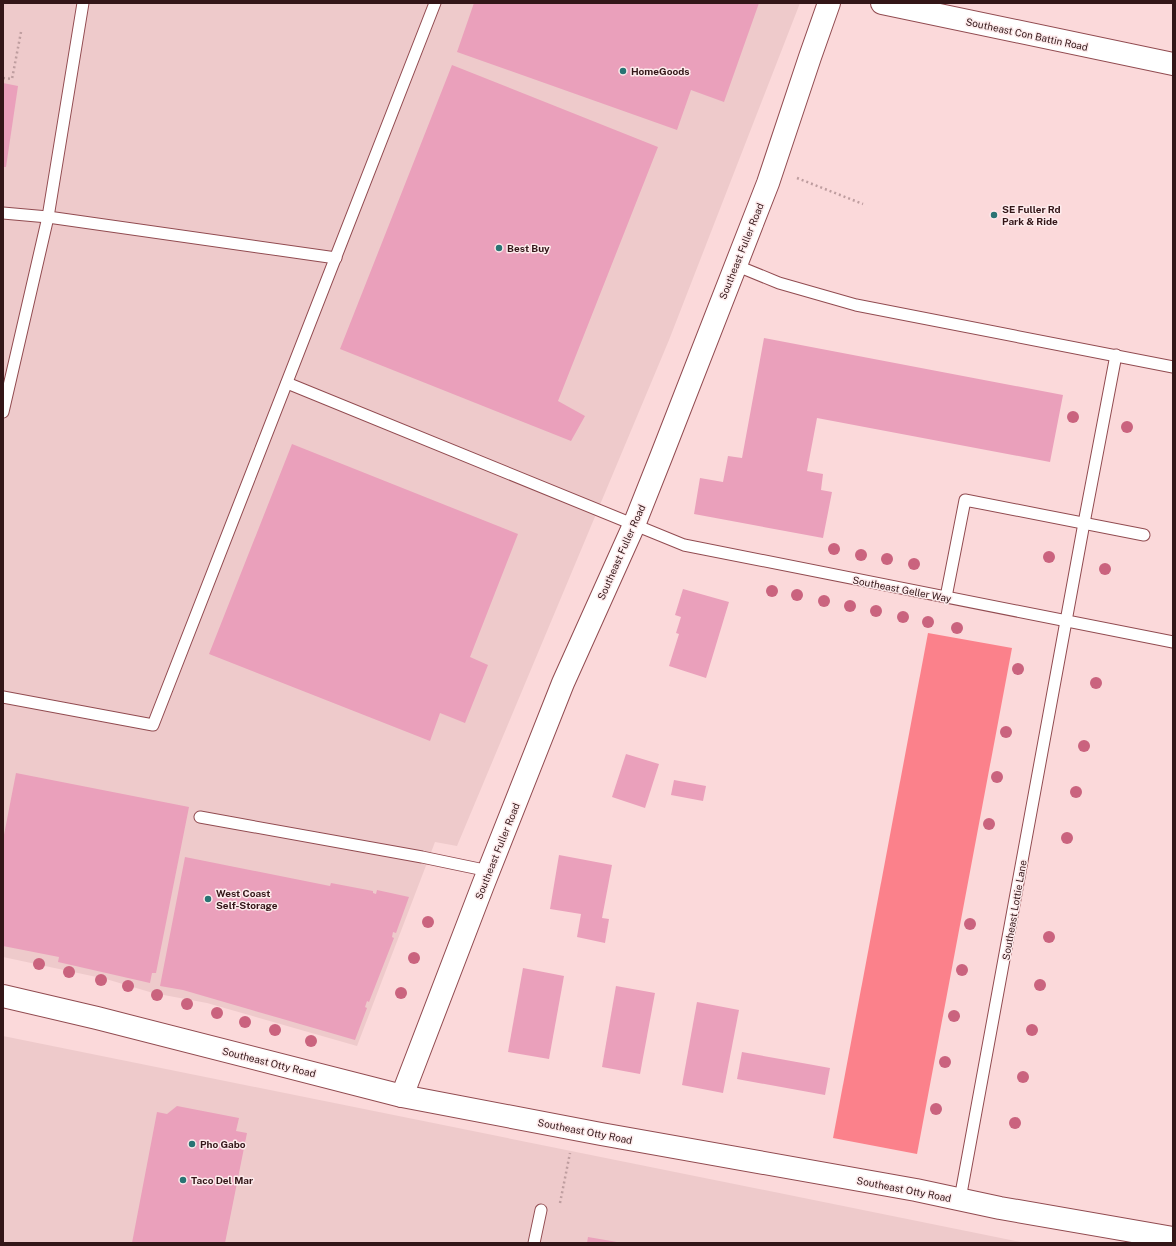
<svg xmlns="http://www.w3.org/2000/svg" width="1176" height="1246" font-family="'Public Sans',sans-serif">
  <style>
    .built { fill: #eecacb }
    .forest { fill: #fb818b }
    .building { fill: #eaa0bb }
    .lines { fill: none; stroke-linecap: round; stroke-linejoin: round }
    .service-casing { stroke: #914b50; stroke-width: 13 }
    .minor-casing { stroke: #914b50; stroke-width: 24 }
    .tertiary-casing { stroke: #914b50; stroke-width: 24 }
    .path { stroke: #be9d9f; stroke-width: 2.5; stroke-dasharray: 2 3; stroke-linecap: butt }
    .service { stroke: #fff; stroke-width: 11 }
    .minor { stroke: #fff; stroke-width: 22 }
    .tertiary { stroke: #fff; stroke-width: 22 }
    .tree { fill: #ca637e }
    .poi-dot { fill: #297474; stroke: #fdebec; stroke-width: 1.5 }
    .labels { text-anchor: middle; stroke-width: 3; stroke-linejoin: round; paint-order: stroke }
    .street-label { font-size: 10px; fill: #331618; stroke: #fdebec }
    .poi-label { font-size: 10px; font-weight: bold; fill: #331618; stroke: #fdebec; text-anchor: start }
  </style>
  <rect width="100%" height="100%" fill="#fbd9da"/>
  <g class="built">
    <path d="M3,3H800L669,340L457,846L435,842L357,1046L207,1003L153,993L106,979L3,957Z"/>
    <path d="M3,1036L1026,1243H3Z"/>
  </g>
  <path class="forest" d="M928,633L1012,648L917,1154L833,1138Z"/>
  <g class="building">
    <path d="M474,3H759L724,102L691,90L677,130L457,52Z"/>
    <path d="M452,65L658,147L558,401L585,416L571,441L340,349Z"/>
    <path d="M3,83L18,86L6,167H3Z"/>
    <path d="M764,338L1063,395L1050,462L817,418L807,471L823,474L821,490L832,492L823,538L694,514L700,478L723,482L728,456L742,458Z"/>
    <path d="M292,444L518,534L470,657L488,665L465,723L440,713L430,741L209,654Z"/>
    <path d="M683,589L729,602L706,678L669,666L679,634L676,633L681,617L675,615Z"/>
    <path d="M626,754L659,764L645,808L612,797Z"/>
    <path d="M16,773L189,807L156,973H152L150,983L58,962L59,957L3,946V840Z"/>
    <path d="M674,780L706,786L703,801L671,795Z"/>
    <path d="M559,855L612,865L602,918L609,919L605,943L577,937L581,914L550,909Z"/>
    <path d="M185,857L330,886L331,883L373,891V893L376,894L377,890L409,897L396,933L393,932L392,937L394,938L369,1002L367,1001L365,1007L367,1008L355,1040L183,990L160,986Z"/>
    <path d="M523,968L564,976L549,1059L508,1052Z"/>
    <path d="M616,986L655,993L640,1074L602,1067Z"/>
    <path d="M697,1002L739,1010L723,1093L682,1085Z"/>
    <path d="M742,1052L830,1068L825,1095L737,1079Z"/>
    <path d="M177,1106L239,1118L236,1131L247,1133L225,1243H132L157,1112L167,1114Z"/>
    <path d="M588,1237L617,1242V1243H587Z"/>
  </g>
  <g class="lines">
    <defs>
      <g id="service">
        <path d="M3,213L48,217L336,258"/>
        <path d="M735,265L779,283L856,305L1173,367"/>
        <path d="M287,383L684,545L1173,642"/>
        <path d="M3,412L48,217L83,3"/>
        <path d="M946,597L965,500L1144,535"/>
        <path d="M3,697L153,725L435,3"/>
        <path d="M200,817L422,857L489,871"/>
        <path d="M960,1199L1084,523L1116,355"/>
        <path d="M534,1243L541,1210"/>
      </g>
      <path id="minor" d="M882,3L1173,64"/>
      <g id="tertiary">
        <path d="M3,996L97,1018L402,1096L601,1134L916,1190L1000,1208L1173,1238"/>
        <path d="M402,1096L483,885L563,683L634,525L661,457L768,183L810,57L829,3"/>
      </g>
    </defs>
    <use href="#service" class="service-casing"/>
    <use href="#minor" class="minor-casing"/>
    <use href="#tertiary" class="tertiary-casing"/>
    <g class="path">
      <path d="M3,78L12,79L21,32"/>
      <path d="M797,178L863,204"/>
      <path d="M560,1203L570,1153"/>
    </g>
    <use href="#service" class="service"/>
    <use href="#minor" class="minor"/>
    <use href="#tertiary" class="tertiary"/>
  </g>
  <g class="tree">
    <circle cx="1073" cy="417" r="6"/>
    <circle cx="1127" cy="427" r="6"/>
    <circle cx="834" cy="549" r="6"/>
    <circle cx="861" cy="555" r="6"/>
    <circle cx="1049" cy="557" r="6"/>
    <circle cx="887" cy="559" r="6"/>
    <circle cx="914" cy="564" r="6"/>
    <circle cx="1105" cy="569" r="6"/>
    <circle cx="772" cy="591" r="6"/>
    <circle cx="797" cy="595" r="6"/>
    <circle cx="824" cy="601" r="6"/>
    <circle cx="850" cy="606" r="6"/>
    <circle cx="876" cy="611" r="6"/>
    <circle cx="903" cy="617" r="6"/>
    <circle cx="928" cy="622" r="6"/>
    <circle cx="957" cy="628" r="6"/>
    <circle cx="1018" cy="669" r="6"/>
    <circle cx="1096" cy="683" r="6"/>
    <circle cx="1006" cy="732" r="6"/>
    <circle cx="1084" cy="746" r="6"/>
    <circle cx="997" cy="777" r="6"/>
    <circle cx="1076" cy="792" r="6"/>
    <circle cx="989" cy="824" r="6"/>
    <circle cx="1067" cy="838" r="6"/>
    <circle cx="428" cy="922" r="6"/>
    <circle cx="970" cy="924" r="6"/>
    <circle cx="1049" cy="937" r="6"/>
    <circle cx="414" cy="958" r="6"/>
    <circle cx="39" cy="964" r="6"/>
    <circle cx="962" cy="970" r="6"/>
    <circle cx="69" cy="972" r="6"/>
    <circle cx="101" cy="980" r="6"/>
    <circle cx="1040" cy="985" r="6"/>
    <circle cx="128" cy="986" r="6"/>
    <circle cx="401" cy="993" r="6"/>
    <circle cx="157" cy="995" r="6"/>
    <circle cx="187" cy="1004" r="6"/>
    <circle cx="217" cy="1013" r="6"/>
    <circle cx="954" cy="1016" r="6"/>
    <circle cx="245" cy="1022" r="6"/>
    <circle cx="275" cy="1030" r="6"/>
    <circle cx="1032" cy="1030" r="6"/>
    <circle cx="311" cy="1041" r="6"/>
    <circle cx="945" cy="1062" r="6"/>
    <circle cx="1023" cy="1077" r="6"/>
    <circle cx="936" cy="1109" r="6"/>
    <circle cx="1015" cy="1123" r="6"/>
  </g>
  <g class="poi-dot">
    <circle cx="623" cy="71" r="4"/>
    <circle cx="994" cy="215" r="4"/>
    <circle cx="499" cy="248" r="4"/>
    <circle cx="208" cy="899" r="4"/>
    <circle cx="192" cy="1144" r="4"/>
    <circle cx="183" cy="1180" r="4"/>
  </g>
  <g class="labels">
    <g class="street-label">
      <text transform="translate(1027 34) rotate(12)" y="4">Southeast Con Battin Road</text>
      <text transform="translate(741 251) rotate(-68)" y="4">Southeast Fuller Road</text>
      <text transform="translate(621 552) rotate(-66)" y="4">Southeast Fuller Road</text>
      <text transform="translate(902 589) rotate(11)" y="4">Southeast Geller Way</text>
      <text transform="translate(497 851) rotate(-68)" y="4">Southeast Fuller Road</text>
      <text transform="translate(1014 910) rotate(-80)" y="4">Southeast Lottie Lane</text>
      <text transform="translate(269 1062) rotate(14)" y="4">Southeast Otty Road</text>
      <text transform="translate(585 1131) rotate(11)" y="4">Southeast Otty Road</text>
      <text transform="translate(904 1189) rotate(11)" y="4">Southeast Otty Road</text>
    </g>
    <g class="poi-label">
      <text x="631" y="75">HomeGoods</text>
      <text x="1002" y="213">SE Fuller Rd<tspan x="1002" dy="12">Park &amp; Ride</tspan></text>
      <text x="507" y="252">Best Buy</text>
      <text x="216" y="897">West Coast<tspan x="216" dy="12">Self-Storage</tspan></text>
      <text x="200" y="1148">Pho Gabo</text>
      <text x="191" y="1184">Taco Del Mar</text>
    </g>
  </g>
  <rect width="1176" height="1246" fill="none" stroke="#331618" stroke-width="8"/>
</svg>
